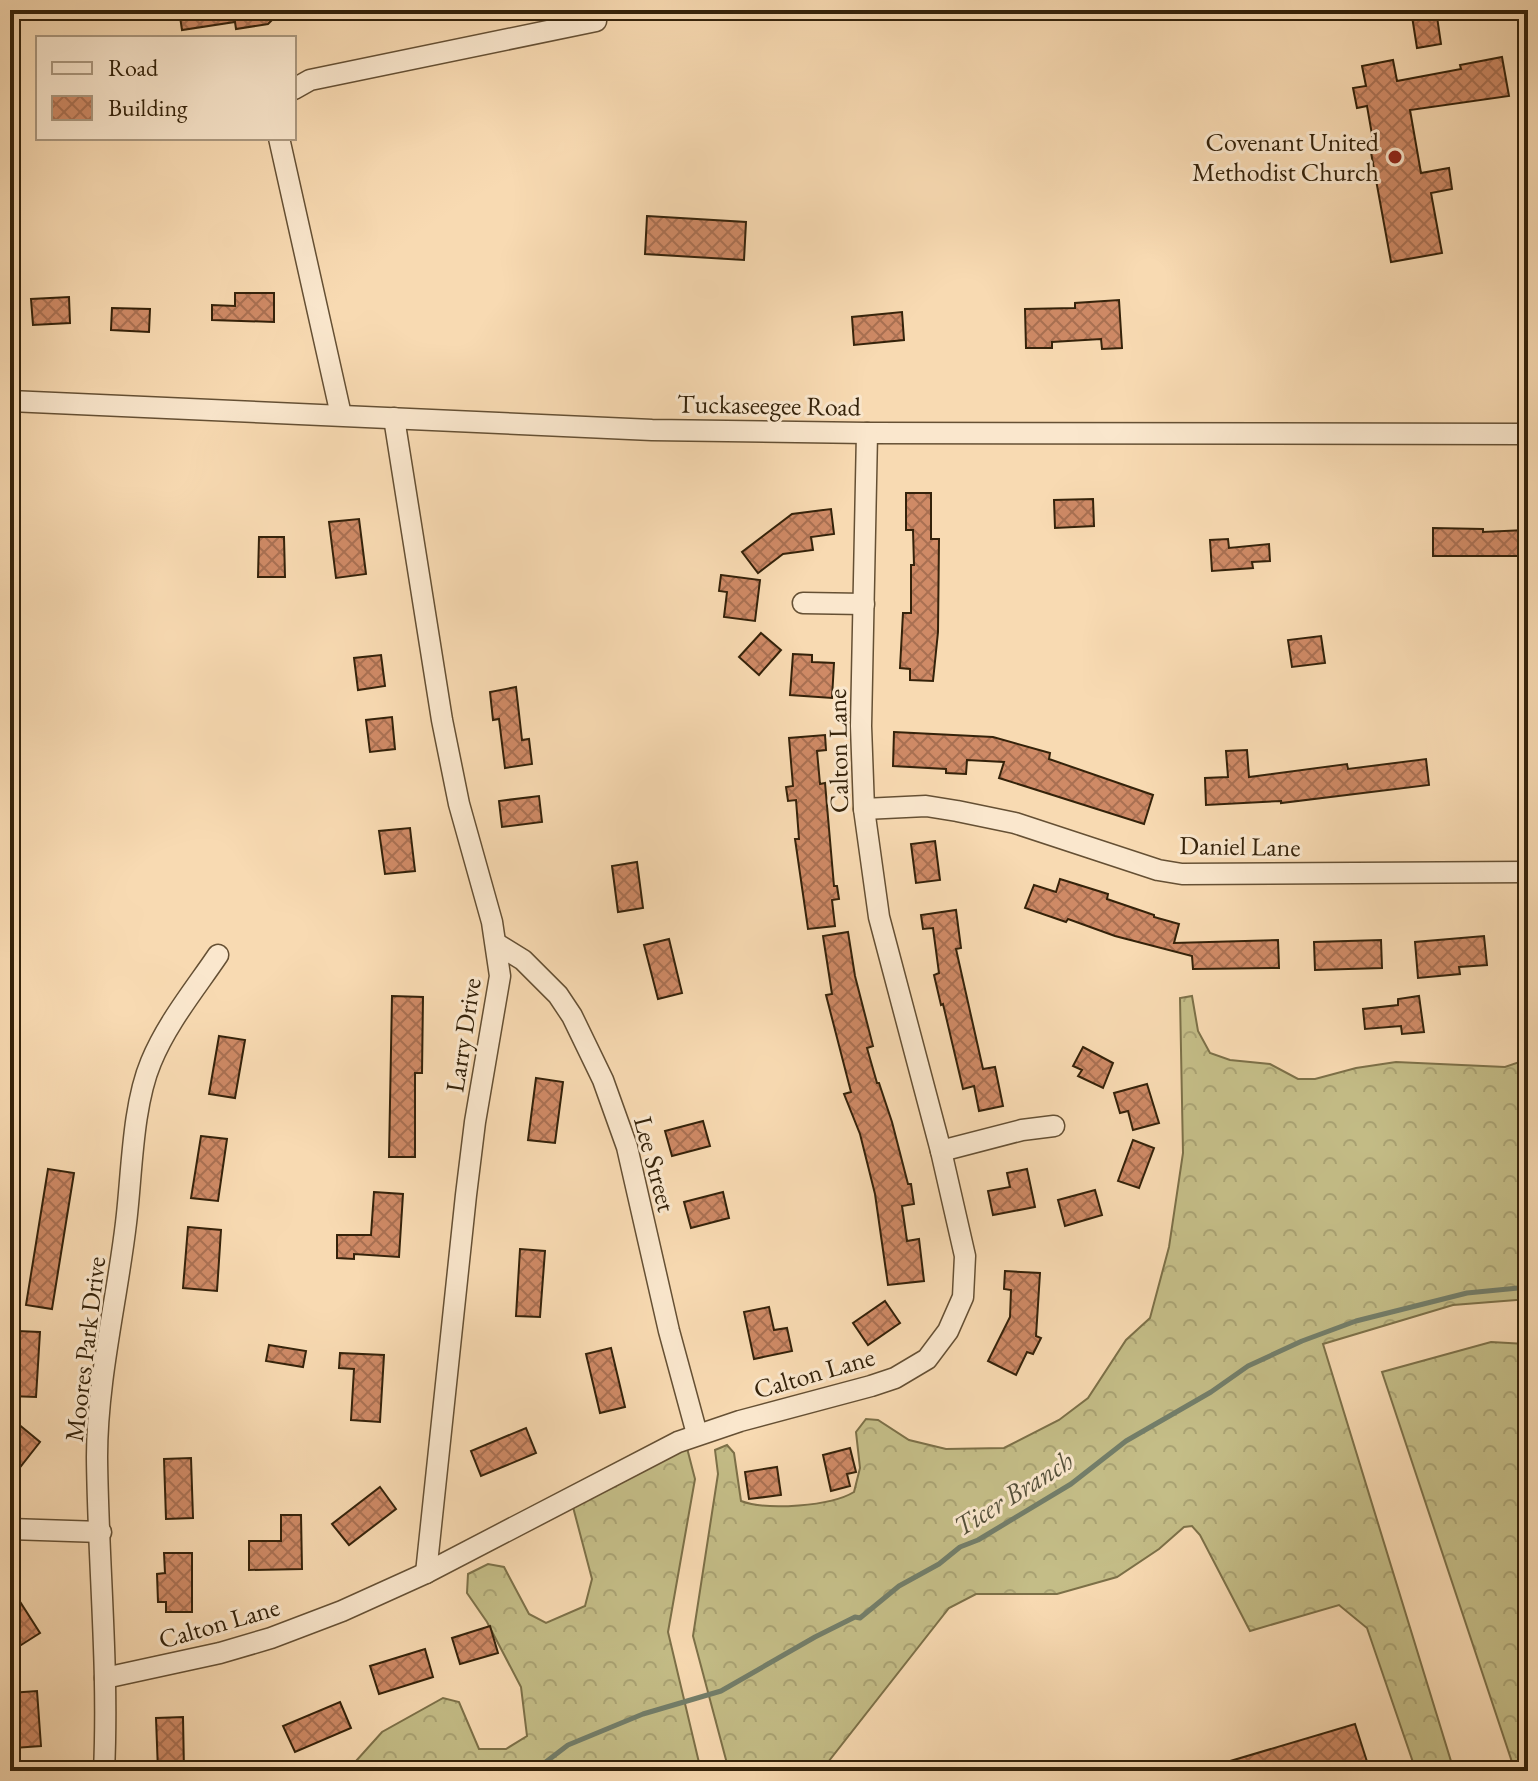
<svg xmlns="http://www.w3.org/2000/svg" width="1538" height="1781" font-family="'EB Garamond',serif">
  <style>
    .forest { fill: url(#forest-crowns); stroke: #7c7048; stroke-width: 2 }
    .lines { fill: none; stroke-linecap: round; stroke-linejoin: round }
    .stream { stroke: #737e6a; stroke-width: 5 }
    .building { fill: url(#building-cross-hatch); stroke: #34220a; stroke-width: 2 }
    .minor-casing { stroke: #655034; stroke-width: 23 }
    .minor { stroke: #fae7cd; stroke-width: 20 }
    .poi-dot { fill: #8f2418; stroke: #fae7cd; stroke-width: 3 }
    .labels { text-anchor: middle; stroke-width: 6; stroke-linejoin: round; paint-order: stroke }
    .poi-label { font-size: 26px; fill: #34220a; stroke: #fae7cd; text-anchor: end }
    .street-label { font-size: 26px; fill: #34220a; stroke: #fae7cd }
    .water-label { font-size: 28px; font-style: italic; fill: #54503a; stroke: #fae7cd }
  </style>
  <defs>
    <pattern id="forest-crowns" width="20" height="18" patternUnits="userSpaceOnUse" patternTransform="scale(2)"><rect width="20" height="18" fill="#c4bd87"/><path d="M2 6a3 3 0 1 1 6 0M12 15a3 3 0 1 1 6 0" fill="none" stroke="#a9a273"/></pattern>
    <pattern id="building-cross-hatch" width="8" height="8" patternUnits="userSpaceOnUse" patternTransform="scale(2)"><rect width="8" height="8" fill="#cf8a66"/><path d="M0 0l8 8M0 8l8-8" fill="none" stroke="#a97052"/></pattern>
  </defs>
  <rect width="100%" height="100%" fill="#f8dab2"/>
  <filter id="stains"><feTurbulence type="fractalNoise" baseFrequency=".0025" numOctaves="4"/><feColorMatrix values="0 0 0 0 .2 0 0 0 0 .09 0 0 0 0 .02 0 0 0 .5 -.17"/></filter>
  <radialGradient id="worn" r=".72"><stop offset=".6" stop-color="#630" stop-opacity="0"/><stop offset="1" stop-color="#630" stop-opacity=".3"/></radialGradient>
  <g class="forest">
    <path d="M1192,996L1198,1031L1210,1053L1230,1060L1270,1064L1298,1079H1315L1356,1068L1396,1062L1505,1067L1528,1059V1299L1453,1305L1323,1344L1454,1771H1416L1367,1628L1339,1605L1250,1631L1200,1535L1192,1526L1184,1527L1159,1549L1117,1577L1057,1594H976L949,1608L821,1771H729L693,1636L718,1474L715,1450L727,1445L734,1453L741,1501C767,1511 831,1506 854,1492L860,1468L856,1432L866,1419L878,1420L909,1440L946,1449L1004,1448L1059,1420L1088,1398L1126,1340L1150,1318L1169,1247L1183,1153L1180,998Z"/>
    <path d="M1491,1342L1528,1344V1771H1515L1382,1372Z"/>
    <path d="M687,1448L695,1479L668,1632L701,1771H347L382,1732L443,1698L459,1702L479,1749H506L527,1736L521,1687L487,1622L467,1593L468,1574L488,1564L504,1567L529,1614L546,1623L585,1606L592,1579L573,1507Z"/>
  </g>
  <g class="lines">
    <path class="stream" d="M534,1771L568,1745L643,1714L721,1691L815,1637L855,1617L860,1618L899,1586L939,1564L960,1547L978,1540L1071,1484L1126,1441L1211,1392L1248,1366L1302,1341L1356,1321L1467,1293L1528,1287"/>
  </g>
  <g class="building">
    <path d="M179,10H274L273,19L268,24L236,29L235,22L182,30Z"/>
    <path d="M1411,10H1436L1441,44L1417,48Z"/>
    <path d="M1502,57L1509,96L1410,110L1421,173L1449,168L1452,189L1431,193L1442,253L1391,262L1370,147L1374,146L1367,106L1357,108L1353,88L1366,86L1362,66L1393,60L1397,81L1461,69L1460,65Z"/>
    <path d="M647,216L746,222L744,260L645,254Z"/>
    <path d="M235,293H274V322L212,320V305L235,306Z"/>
    <path d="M69,297L70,323L33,325L31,299Z"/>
    <path d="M1119,300L1122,348L1102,349L1101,339L1052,342V348H1026L1025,309L1075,308V303Z"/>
    <path d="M112,308L150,309L149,332L111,330Z"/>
    <path d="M902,312L904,340L854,345L852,317Z"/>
    <path d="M906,493H931V539H939L938,632L933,681L910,680V669L900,668L903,613H911V565H914L913,530H906Z"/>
    <path d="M1093,499L1094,526L1055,528L1054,500Z"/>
    <path d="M831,509L834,534L811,537L813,550L783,554L758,573L742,552L792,514Z"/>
    <path d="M359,519L366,574L336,578L329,522Z"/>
    <path d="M1433,528L1483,529V532L1528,530V556H1433Z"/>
    <path d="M259,537H284L285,577H258Z"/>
    <path d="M1228,539L1229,548L1269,544L1270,561L1252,562L1253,568L1212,571L1210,540Z"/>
    <path d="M721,575L760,580L755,621L724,617L727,592L719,591Z"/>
    <path d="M761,633L781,650L759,675L739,657Z"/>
    <path d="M1321,636L1325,663L1292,667L1288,640Z"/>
    <path d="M793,654L812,655V662L834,663L832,698L790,695Z"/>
    <path d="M381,655L385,686L358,690L354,658Z"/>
    <path d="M516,687L522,740L529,739L532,764L505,768L499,719L493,720L490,692Z"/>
    <path d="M392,717L395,749L370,752L366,720Z"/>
    <path d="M894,732L993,737L1050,753L1049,759L1153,795L1144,824L999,778L1004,762L967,760L966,774L946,773V769L893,766Z"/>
    <path d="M825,735L826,750L817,751L820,784L825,783L834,886H837L839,899L832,900L835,926L808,929L795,839H799L796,800L788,801L786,787L793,786L789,738Z"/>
    <path d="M1247,750L1249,777L1347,764L1348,769L1426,759L1429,785L1281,803V801L1206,805L1205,778L1228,777L1226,751Z"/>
    <path d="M539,796L542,822L502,827L499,801Z"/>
    <path d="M410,828L415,871L385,874L379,831Z"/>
    <path d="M935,841L940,880L916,883L911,844Z"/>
    <path d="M637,862L643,908L618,912L612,866Z"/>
    <path d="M1060,879L1108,894L1107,899L1154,915V917L1179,924L1174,943L1278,940L1279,968L1193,969L1192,956L1115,936L1068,919L1066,922L1025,908L1034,885L1056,892Z"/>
    <path d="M956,910L961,948L956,949L983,1069L995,1067L1003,1106L979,1111L974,1086L963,1089L943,1004L941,1005L934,975L939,973L933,928L923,929L921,915Z"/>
    <path d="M848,932L855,976L873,1046L867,1048L877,1083H879L892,1122L908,1184H911L914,1204L902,1206L907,1241L919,1239L924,1281L888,1285L875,1194L860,1134L844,1094L851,1092L826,995L832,994L823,936Z"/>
    <path d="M1484,936L1487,965L1459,967L1460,974L1418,978L1415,942Z"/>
    <path d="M669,939L682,993L658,999L644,945Z"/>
    <path d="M1381,940L1382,968L1315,970L1314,942Z"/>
    <path d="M392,996L423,997L422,1073H415V1157H389Z"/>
    <path d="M1419,996L1424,1032L1402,1034L1401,1026L1365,1029L1363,1009L1398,1005V999Z"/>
    <path d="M219,1036L245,1040L235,1098L209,1094Z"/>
    <path d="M1083,1047L1113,1063L1103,1088L1078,1076L1082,1070L1073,1066Z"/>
    <path d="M536,1078L563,1082L555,1143L528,1140Z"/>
    <path d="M1147,1084L1159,1123L1133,1130L1128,1111L1120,1113L1114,1093Z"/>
    <path d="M703,1121L710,1146L672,1156L665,1131Z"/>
    <path d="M201,1136L227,1139L218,1201L191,1198Z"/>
    <path d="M1133,1140L1154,1148L1139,1188L1118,1181Z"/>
    <path d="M48,1169L74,1173L52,1309L26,1305Z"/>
    <path d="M1027,1169L1035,1207L993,1215L988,1191L1010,1187L1007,1173Z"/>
    <path d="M1095,1190L1102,1215L1065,1226L1058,1200Z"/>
    <path d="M374,1192L403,1194L399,1257L354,1254V1259L337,1258V1235H371Z"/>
    <path d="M723,1192L729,1218L691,1228L684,1202Z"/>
    <path d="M188,1227L221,1230L217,1291L183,1288Z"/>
    <path d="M520,1249L545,1251L540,1317L516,1316Z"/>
    <path d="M1005,1271L1040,1273L1036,1336L1041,1338L1033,1354L1027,1352L1016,1375L988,1361L1010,1317L1011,1290L1004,1289Z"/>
    <path d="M885,1301L900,1323L868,1345L853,1323Z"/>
    <path d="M769,1307L774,1330L787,1328L792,1351L754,1359L744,1312Z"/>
    <path d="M17,1331L40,1332L36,1397L10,1396V1360H15Z"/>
    <path d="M269,1345L306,1351L303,1367L266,1361Z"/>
    <path d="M611,1348L625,1407L600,1413L586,1354Z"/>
    <path d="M340,1353L384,1355L380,1422L351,1420L354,1369L339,1368Z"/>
    <path d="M17,1423L40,1442L10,1480V1432Z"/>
    <path d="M526,1428L536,1453L481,1476L471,1451Z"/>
    <path d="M850,1448L856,1472L847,1474L850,1486L831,1491L823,1455Z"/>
    <path d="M191,1458L193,1518L166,1519L164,1459Z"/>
    <path d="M777,1467L781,1495L749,1499L745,1472Z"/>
    <path d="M380,1487L396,1509L349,1545L332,1524Z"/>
    <path d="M281,1515H301L302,1569L249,1570V1541H281Z"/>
    <path d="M164,1553H192V1612H166V1602H158L157,1574L165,1573Z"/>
    <path d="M10,1586L40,1633L18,1647L10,1635Z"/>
    <path d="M490,1626L498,1653L460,1664L452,1638Z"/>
    <path d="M425,1649L433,1677L379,1694L370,1666Z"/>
    <path d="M37,1691L41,1746L14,1748L10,1693Z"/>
    <path d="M340,1702L351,1728L295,1752L283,1726Z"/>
    <path d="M183,1717L184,1771H158L156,1718Z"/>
    <path d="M1355,1724L1370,1771H1211L1210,1767Z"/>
  </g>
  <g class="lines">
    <defs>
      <g id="minor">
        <path d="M294,89L310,80L596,21"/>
        <path d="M279,138L341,415"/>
        <path d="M10,401L652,430L867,433L1528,434"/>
        <path d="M394,418L442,720L459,804L492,922L500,976L475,1122L466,1195L426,1573"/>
        <path d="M803,603L864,604"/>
        <path d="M864,809L926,806L957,811L1015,823L1158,870L1182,874L1528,872"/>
        <path d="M497,944L523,960L558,995L572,1016L603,1080L627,1147L669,1331L697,1434"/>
        <path d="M941,1151L1022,1130L1054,1126"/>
        <path d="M10,1529L101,1532"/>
        <path d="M105,1678L220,1653L271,1638L342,1611L426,1573L678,1442L740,1421L871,1386L895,1378L927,1359L948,1331L963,1297L965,1256L941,1151L879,917L864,809L861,726L867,433"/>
        <path d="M104,1771C109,1666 98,1562 97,1457C97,1379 117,1300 126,1223C132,1175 132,1107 151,1062C167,1023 195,989 218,955"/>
      </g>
    </defs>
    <use href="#minor" class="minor-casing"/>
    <use href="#minor" class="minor"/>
  </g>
  <circle class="poi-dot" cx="1395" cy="157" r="8"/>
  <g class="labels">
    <g class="poi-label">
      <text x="1379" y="151">Covenant United<tspan x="1379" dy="30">Methodist Church</tspan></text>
    </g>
    <g class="street-label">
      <text transform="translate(769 405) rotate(1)" y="9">Tuckaseegee Road</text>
      <text transform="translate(838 751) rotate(-91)" y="9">Calton Lane</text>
      <text transform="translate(1240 846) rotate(1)" y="9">Daniel Lane</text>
      <text transform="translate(463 1035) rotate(-81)" y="9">Larry Drive</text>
      <text transform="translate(655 1164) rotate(75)" y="9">Lee Street</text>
      <text transform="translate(85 1349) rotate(-83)" y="9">Moores Park Drive</text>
      <text transform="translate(814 1373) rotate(-16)" y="9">Calton Lane</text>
      <text transform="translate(219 1623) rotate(-16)" y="9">Calton Lane</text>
    </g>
    <g class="water-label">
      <text transform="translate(1013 1493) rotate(-32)" y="10">Ticer Branch</text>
    </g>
  </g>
  <rect width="1538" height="1781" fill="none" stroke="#f8dab2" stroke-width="40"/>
  <rect x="12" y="12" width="1514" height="1757" fill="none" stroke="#34220a" stroke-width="4"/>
  <rect x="20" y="20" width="1498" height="1741" fill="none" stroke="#34220a" stroke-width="2"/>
  <rect x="36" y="36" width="260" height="104" fill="#fae7cd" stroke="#ab987f" stroke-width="2"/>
  <rect x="52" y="62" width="40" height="12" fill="#fae7cd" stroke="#ab987f" stroke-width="2"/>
  <text x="108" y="76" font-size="24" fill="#34220a">Road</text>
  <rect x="52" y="96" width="40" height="24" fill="url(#building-cross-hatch)" stroke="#ab987f" stroke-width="2"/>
  <text x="108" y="116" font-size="24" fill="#34220a">Building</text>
  <rect width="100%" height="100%" filter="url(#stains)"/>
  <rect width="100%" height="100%" fill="url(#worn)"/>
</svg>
